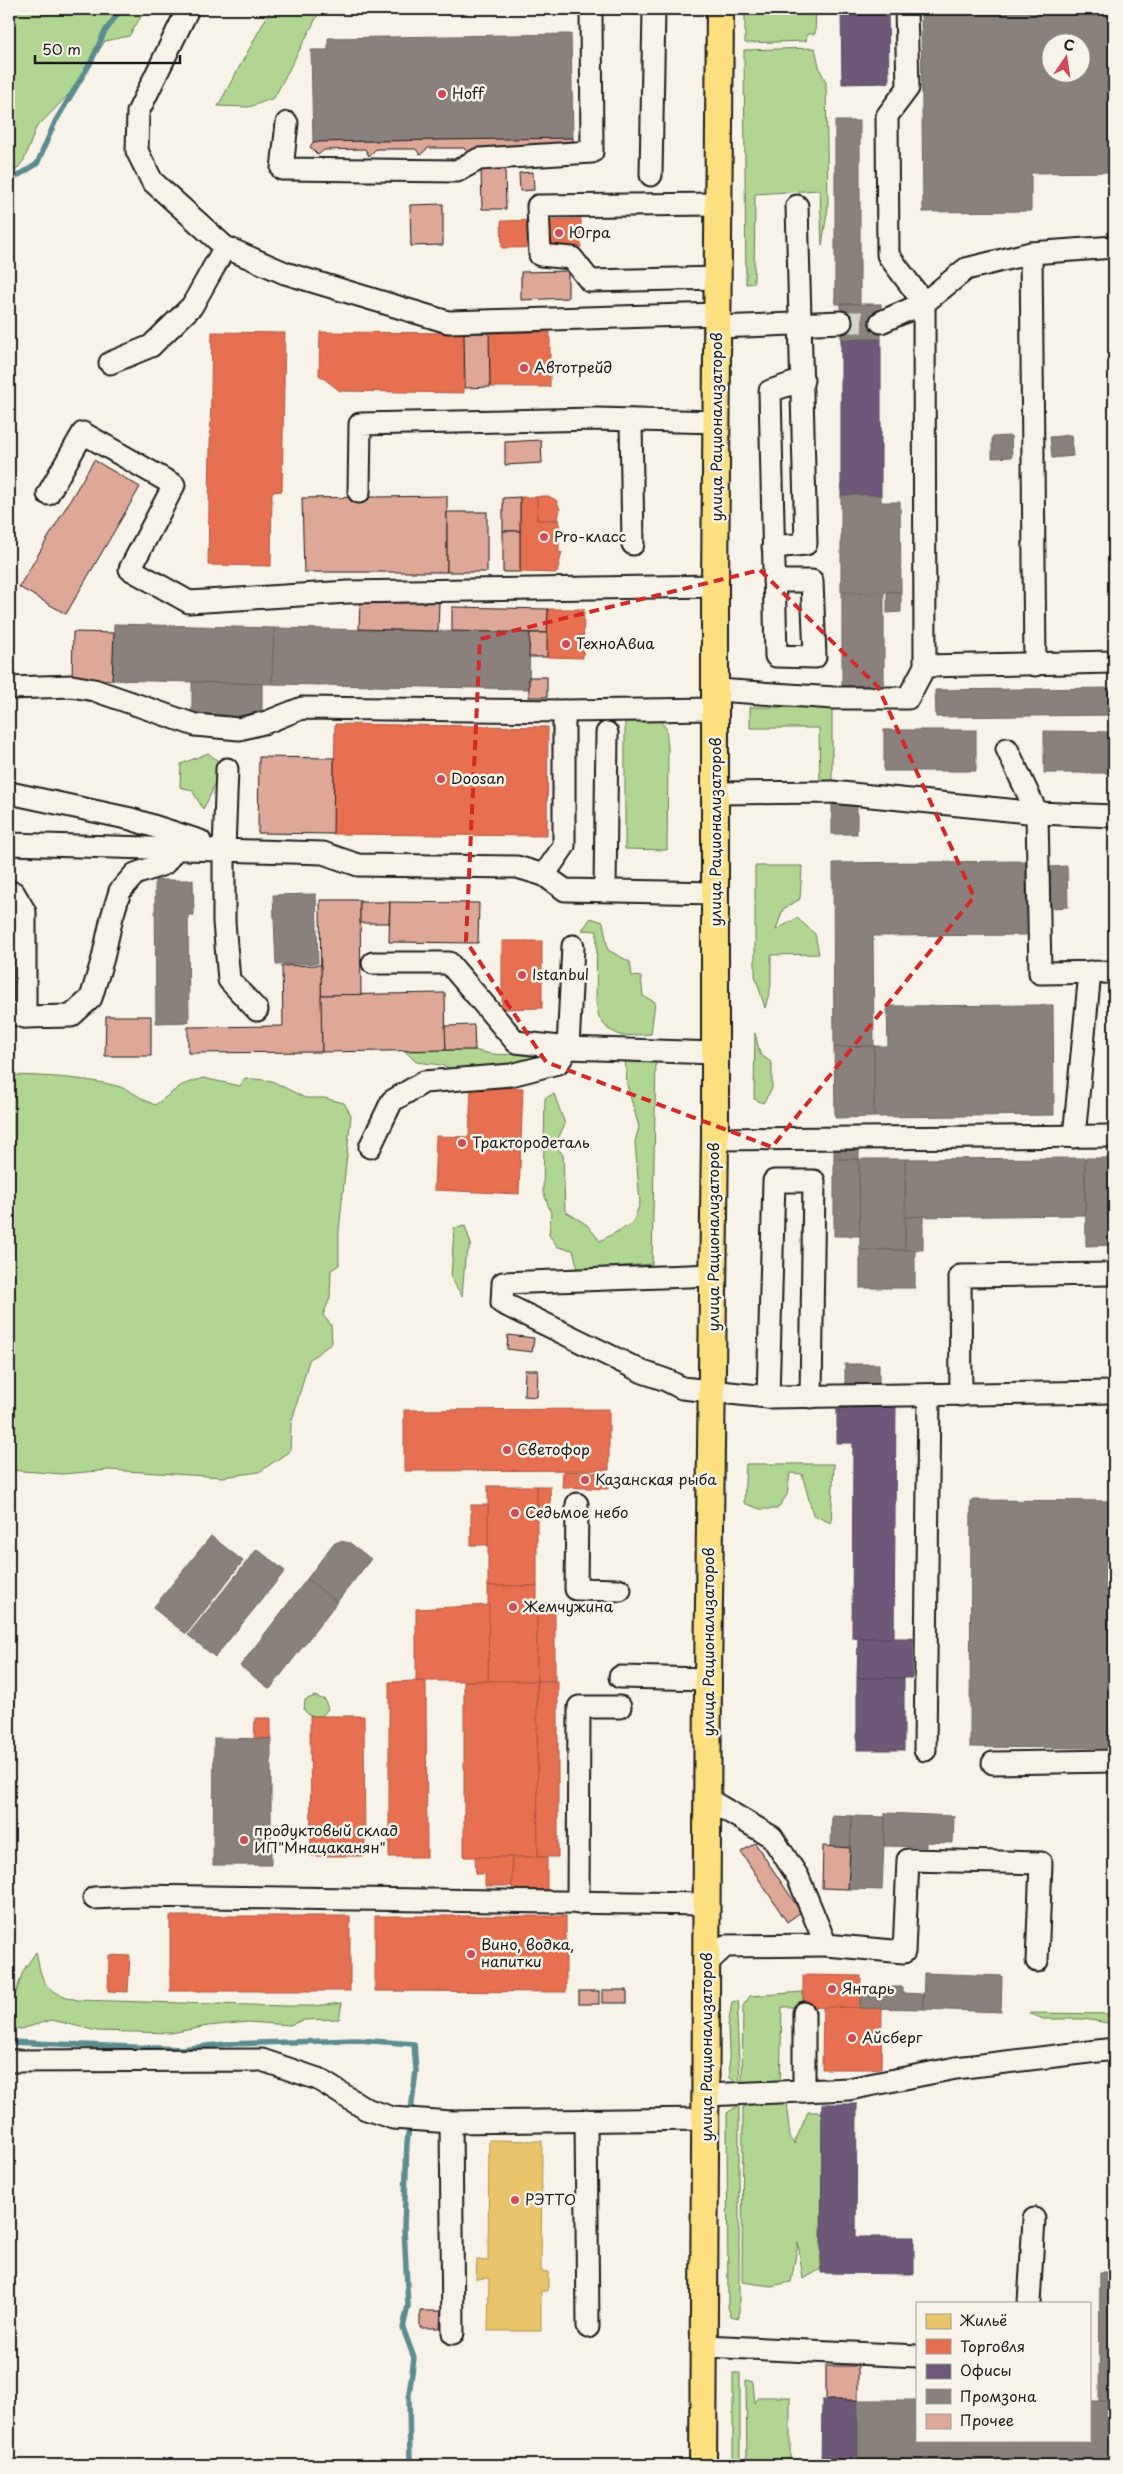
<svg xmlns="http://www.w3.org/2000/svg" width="1123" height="2474" font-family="'Playpen Sans',sans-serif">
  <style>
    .green { fill: #b1d691; stroke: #667956 }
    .homes { fill: #e9c46a; stroke: #ac9253 }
    .shops { fill: #e76f51; stroke: #aa5641 }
    .offices { fill: #6d597a; stroke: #55475e }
    .industry { fill: #8a817c; stroke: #69635f; fill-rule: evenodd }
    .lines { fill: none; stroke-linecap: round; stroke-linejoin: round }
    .stream { stroke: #5b8c90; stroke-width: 5.5 }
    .building { fill: #dfa798; stroke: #1c1c1c }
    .minor-tunnel { stroke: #d6d3c9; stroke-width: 21; stroke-dasharray: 21 11; stroke-linecap: butt }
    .minor-casing { stroke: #1c1c1c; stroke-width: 25 }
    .major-casing { stroke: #1c1c1c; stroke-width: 30 }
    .minor { stroke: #f7f3e8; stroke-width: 21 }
    .major { stroke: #fce080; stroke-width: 26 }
    .marked { fill: none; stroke: #d62828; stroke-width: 4; stroke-dasharray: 10 6; stroke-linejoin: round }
    .poi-dot { fill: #d1495b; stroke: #f7f3e8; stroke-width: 2 }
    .labels { text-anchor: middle; stroke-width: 5; stroke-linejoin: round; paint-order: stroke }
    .poi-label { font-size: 15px; fill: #1c1c1c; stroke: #f7f3e8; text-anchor: start }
    .street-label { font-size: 15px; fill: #1c1c1c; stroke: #f7f3e8 }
  </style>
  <rect width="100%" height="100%" fill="#f7f3e8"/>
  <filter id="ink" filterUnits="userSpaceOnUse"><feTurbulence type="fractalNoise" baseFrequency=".02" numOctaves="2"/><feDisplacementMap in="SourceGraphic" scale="10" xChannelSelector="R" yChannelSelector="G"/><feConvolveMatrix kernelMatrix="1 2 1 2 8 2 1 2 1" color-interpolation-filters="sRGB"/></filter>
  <g filter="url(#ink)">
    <g class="green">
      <path d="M9,9H146L129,36L105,41L75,88L36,128L24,160L9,179Z"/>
      <path d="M271,9H321L274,98L249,107L218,106Z"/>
      <path d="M745,9H816L815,34H807L806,41L745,43Z"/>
      <path d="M815,48L820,70L826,82L828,207L822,245L820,190L755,194L754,283L746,284L744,50Z"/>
      <path d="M750,707L832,708V780L820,782L819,728H750Z"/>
      <path d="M625,717H657L666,728L668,747L667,850L625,849Z"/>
      <path d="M208,753L223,765C214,781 212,795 203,809L192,790L180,787L181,764Z"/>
      <path d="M755,866H802L800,899L783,909L776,930L797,918L815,934L819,954L771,955V986L765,1008L755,975Z"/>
      <path d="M591,918L603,922L608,950L630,962L632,976L641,977L643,996L655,1002L651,1034L622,1036L608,1029L599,1018L596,1002L597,931L582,930Z"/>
      <path d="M755,1033L760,1054L772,1063V1089L763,1103L754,1099Z"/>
      <path d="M475,1050C494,1057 515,1055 535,1050L541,1057L511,1066L453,1069L441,1065L416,1062L405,1051Z"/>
      <path d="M625,1057H656L652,1264L578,1269L573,1250L558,1247L549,1235L551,1213L543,1191L545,1098L554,1094L565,1124L555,1145L563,1155L565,1211L587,1225L600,1241L633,1223L640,1203L635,1142L639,1127L627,1085Z"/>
      <path d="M9,1075C45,1076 81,1077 117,1086C130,1089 142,1100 155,1105L182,1085L203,1078L240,1086L245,1078L272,1081L305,1098H324L344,1103L351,1115L339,1231V1265L331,1270L330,1298L323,1315L331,1325L332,1343L309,1360L291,1424L290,1451L259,1472L223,1477L109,1470L63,1474L9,1470Z"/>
      <path d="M465,1226L471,1244L465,1259L462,1296L451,1278L454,1228Z"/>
      <path d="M746,1464H834L831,1523L813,1515L802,1474L790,1473L787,1495L777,1509H760L744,1503Z"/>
      <path d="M315,1696L325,1700L328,1709L322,1716H310L304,1710L305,1700Z"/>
      <path d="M36,1952C43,1986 43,1990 77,2000L285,2006H314L342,2003L339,2019L303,2020L290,2025L248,2022L208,2026L171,2033L97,2031L52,2020L21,2029L9,2027V1997L15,1996L23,1971Z"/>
      <path d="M803,1992V2007H782L780,2085L742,2084L743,2006L750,1996Z"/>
      <path d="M738,2001L739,2008L737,2017L740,2084L730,2078L728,2026L732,2002Z"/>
      <path d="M1029,2013L1114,2014V2024L1084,2019H1043Z"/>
      <path d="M786,2103L790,2136L794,2144L808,2112H822L821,2269L803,2279L798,2243L791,2282L771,2286L742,2282L743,2107L754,2104Z"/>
      <path d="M739,2105V2318L731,2316L728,2307L727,2113Z"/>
      <rect x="733" y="2373" width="7" height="92"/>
      <path d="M746,2380L753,2382L755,2403L759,2397H790V2465H747Z"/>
    </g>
    <path class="homes" d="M489,2140L542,2141L541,2271L548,2272V2291H541V2331H488L489,2278L476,2279L477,2260L488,2261Z"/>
    <g class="shops">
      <path d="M581,219V247L502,248L501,221Z"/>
      <path d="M212,332L285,333L282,491L272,492L271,566L208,565Z"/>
      <path d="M320,332L464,333V393L340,391L319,375Z"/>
      <path d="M550,332V387H490L489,333Z"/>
      <path d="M542,496H548L556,500L560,509L558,520H537V497Z"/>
      <path d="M520,497H537V520H558L562,536H559V553L562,552L557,573L520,572Z"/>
      <path d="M548,609H584L583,658L547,657Z"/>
      <path d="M335,724L548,727L547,836L333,834Z"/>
      <path d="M502,941H542V1008L502,1009Z"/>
      <path d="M471,1086L523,1088L519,1194L434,1190L436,1136L469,1137Z"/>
      <path d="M609,1409V1470L404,1471V1410Z"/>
      <path d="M563,1471L609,1473L608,1489L562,1487Z"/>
      <rect x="488" y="1486" width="49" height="100"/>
      <path d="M537,1486H550L551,1513H537Z"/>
      <rect x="471" y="1505" width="17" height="40"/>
      <rect x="488" y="1586" width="49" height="95"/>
      <rect x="537" y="1603" width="18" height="78"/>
      <path d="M489,1605L488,1681H416V1609Z"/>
      <path d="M416,1681L426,1682L427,1857H389V1682Z"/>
      <path d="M464,1681H537L538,1857H464Z"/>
      <path d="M537,1681H558V1857H538Z"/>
      <path d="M310,1716H364L365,1856H311Z"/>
      <path d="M255,1718H271V1739H254Z"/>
      <path d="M475,1857H512V1886H485V1874H476Z"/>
      <rect x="512" y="1857" width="35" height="37"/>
      <rect x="170" y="1916" width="180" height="75"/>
      <path d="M375,1916H566V1992L375,1991Z"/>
      <path d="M109,1955L130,1956L128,1992L108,1991Z"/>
      <path d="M803,1975L861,1976L860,2008L803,2007Z"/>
      <path d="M823,2007L882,2008L881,2069H822Z"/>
    </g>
    <g class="offices">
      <path d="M841,9H888L889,83L842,84Z"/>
      <rect x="841" y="339" width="40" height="156"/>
      <path d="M837,1403L896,1404L894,1638H852L853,1443H837Z"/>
      <path d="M858,1638H913L912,1678H857Z"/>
      <rect x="857" y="1678" width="47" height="72"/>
      <path d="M822,2104H857L856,2237H914V2274L821,2273Z"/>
      <path d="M822,2400H858V2465H821Z"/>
    </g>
    <g class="industry">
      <path d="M921,9H1114V172L1031,173V211L923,212ZM1050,42H1080V72H1050Z"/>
      <path d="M571,34L573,138L313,142L311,50H328V38Z"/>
      <rect x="835" y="121" width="25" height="183"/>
      <rect x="841" y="304" width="40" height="35"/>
      <path d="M1071,435L1073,456L1052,458L1050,437Z"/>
      <path d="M1011,436L1012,457L992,458V437Z"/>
      <path d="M841,495H881V502H900L901,592H841Z"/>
      <path d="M887,592H901V612L887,613Z"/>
      <rect x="842" y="593" width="42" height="93"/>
      <path d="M114,624L274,628L272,684L112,680Z"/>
      <path d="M274,628L530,633L529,689L272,684Z"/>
      <path d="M192,682L262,684V716L192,714Z"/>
      <path d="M1114,688V715L936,717L935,690Z"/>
      <rect x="884" y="730" width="92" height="41"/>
      <path d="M1044,731L1114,732V773H1044Z"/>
      <rect x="832" y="804" width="25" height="30"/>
      <path d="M1026,861V935L873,936L874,1046L834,1047L833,863Z"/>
      <path d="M1067,866L1068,907L1050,908L1049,867Z"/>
      <path d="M155,880H193L194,915H188L189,1022L156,1023Z"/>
      <path d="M316,894L318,963L276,965L273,895Z"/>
      <path d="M1053,1005L1054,1115L874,1117V1046H888L887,1006Z"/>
      <path d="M874,1046V1117L835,1118L834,1047Z"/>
      <rect x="834" y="1148" width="25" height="11"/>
      <path d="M1085,1158H1114V1245L1086,1246Z"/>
      <path d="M1085,1158V1215L906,1217L905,1159Z"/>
      <path d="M834,1159H859L860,1236H834Z"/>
      <path d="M859,1159H905V1250H860Z"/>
      <path d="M923,1216V1250H905L906,1217Z"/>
      <rect x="860" y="1250" width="55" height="38"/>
      <rect x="845" y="1364" width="34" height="40"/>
      <path d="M971,1500L1114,1501V1748L970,1747Z"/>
      <path d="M211,1536L243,1561L186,1634L153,1608Z"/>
      <path d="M340,1541L350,1543L371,1559L337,1602L307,1579L333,1544Z"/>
      <path d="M257,1549L285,1571L215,1657L188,1635Z"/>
      <path d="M307,1579L337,1602L270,1689L240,1666Z"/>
      <path d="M214,1738L271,1739V1865H213Z"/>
      <path d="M885,1813L954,1816L953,1843L926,1842V1847L884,1846Z"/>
      <path d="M832,1815L852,1816L850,1848L831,1847Z"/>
      <path d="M852,1816L885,1817L882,1890L848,1889Z"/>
      <path d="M924,1973L1002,1976L1001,2012L923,2009Z"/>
      <path d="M860,1987H902V1993L923,1994V2009L860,2008Z"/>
      <path d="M1100,2272H1114V2401H1099Z"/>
      <path d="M858,2400H917V2440H1089V2401H1114V2465H858Z"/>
    </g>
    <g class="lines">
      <g class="stream">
        <path d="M9,191L14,178L37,164L55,122L91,62L104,33L121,9"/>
        <path d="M9,2042L181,2049L226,2044L358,2040L414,2044L416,2071L407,2143L404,2228L408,2306L403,2328L414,2358L409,2394L410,2465"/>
      </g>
    </g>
    <g class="building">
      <path d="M573,138V146L481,148L470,156L464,148H428L420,155L416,149H376L369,156L365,149L324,150L318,155L310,147L313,142Z"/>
      <path d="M481,169H505L506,209H482Z"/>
      <path d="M533,172L534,190L520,191L519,173Z"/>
      <path d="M443,204V245L411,246L410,205Z"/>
      <path d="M568,271V298L521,300V272Z"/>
      <path d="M464,333H489L490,387L465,388Z"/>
      <path d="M541,440L542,463L505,465V442Z"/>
      <path d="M94,460L140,487L66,614L19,587Z"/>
      <path d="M447,496V572H304L302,498Z"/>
      <path d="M520,497V531H503V498Z"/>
      <rect x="447" y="512" width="40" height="60"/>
      <rect x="503" y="531" width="17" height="41"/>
      <path d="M360,600L439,602L438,631L359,629Z"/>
      <path d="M452,607L548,609L547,633L452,631Z"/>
      <path d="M73,632L114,633L112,680L72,679Z"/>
      <path d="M530,633H547V657H529Z"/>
      <rect x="529" y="677" width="18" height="20"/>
      <path d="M259,757L334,758L333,834L258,833Z"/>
      <path d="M320,900H360L361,995H321Z"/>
      <path d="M360,902H390L389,923H360Z"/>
      <path d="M390,902L479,903L478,943L389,942Z"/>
      <path d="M321,965L322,1052L188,1053V1027L283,1026L282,966Z"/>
      <path d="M445,993L446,1050L322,1052L321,995Z"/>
      <path d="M106,1016H151V1056H105Z"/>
      <path d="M474,1025L475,1050H446L445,1026Z"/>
      <path d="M508,1335L534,1338L532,1352L507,1349Z"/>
      <path d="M525,1370H538L537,1397L524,1396Z"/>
      <path d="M755,1843L801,1912L787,1922L741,1852Z"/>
      <path d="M823,1846L850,1848L848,1889L822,1888Z"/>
      <rect x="602" y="1990" width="25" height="13"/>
      <rect x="579" y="1991" width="20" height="13"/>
      <path d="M420,2311H441L440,2328H420Z"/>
      <rect x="826" y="2366" width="32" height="34"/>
    </g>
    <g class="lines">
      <path class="minor-tunnel" d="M841,322H881"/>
      <defs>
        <g id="minor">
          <path d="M188,9L138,112L137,151L152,181L225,247L285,273L448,322L718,314"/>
          <path d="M287,123L282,169L457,171L479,159L592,152L591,9"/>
          <path d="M651,175L654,9"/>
          <path d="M1031,253L1035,665"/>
          <path d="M719,278L590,281L572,258L540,255L538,206L719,204"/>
          <path d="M881,322L924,303L966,269L1031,253L1114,247"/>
          <path d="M718,327L841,322"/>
          <path d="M110,363L151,346L192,306L225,247"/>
          <path d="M631,420L633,544"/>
          <path d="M359,492L360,424L596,419L718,422"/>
          <path d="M48,494L83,433L174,485L130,569L189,602L348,592L715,586"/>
          <path d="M773,547L806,544L797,206"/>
          <path d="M774,581H812L815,657L776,656L770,391L803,380"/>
          <path d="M925,666L1114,662"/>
          <path d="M9,688L72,686L94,690L195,725L239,729L267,722L302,708L564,711L717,709"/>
          <path d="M717,690L834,698H908L925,666L924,303L888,255L887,116L908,88L906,9"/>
          <path d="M1007,749L1037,813L1040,973L1114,972"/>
          <path d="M227,769L224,849V922L229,980L257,1010"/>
          <path d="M10,793L131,819L200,841"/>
          <path d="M716,793L832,792L1037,813L1114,816"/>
          <path d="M9,844L323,853L358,865L517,867L544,875L565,890L716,893"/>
          <path d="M544,875L564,846V711"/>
          <path d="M605,889L607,733"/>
          <path d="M9,893H14L25,912V1017"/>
          <path d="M373,963H449L516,1042L568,1048L715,1053"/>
          <path d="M9,1013L25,1017L71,1016L91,998L103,958L112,917L120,891L135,874L164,864L177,847"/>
          <path d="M1074,1137L1090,972"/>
          <path d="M715,1139L1114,1136"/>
          <path d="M370,1147L392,1101L424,1082L511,1075L558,1063L568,1048L573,946"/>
          <path d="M714,1275L503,1283L502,1303L643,1372L666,1380L682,1388L768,1397L1114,1392"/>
          <path d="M961,1395L960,1276L1114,1274"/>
          <path d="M768,1397L774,1181H814L811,1397"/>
          <path d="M577,1504L576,1589L620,1590"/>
          <path d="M620,1677L708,1679"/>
          <path d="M925,1750L929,1395"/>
          <path d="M993,1763L1114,1761"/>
          <path d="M94,1898L133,1896L708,1904"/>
          <path d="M578,1903L579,1707H620"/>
          <path d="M826,1945L904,1952L908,1860L1041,1863L1037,1961"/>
          <path d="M707,1963L725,1946L826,1945L798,1877L772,1837L709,1800"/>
          <path d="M9,2061L262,2060L318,2079L366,2109L393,2118L451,2122L706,2119"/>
          <path d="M804,2091V2013"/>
          <path d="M706,2095L849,2089L956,2068L1114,2049"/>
          <path d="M586,2120L588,2327"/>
          <path d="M451,2122L453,2333"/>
          <path d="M1029,2303L1034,2219"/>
          <path d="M704,2346L917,2356"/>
        </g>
        <path id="major" d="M703,2465L708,1679L715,1139V586L720,9"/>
      </defs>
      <use href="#minor" class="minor-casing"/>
      <use href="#major" class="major-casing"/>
      <use href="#minor" class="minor"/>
      <use href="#major" class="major"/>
    </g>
  </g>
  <path class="marked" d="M760,570L878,687L974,897L772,1147L546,1062L466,941L480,639Z"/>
  <g class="poi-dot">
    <circle cx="442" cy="94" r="5"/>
    <circle cx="559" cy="233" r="5"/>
    <circle cx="524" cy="368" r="5"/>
    <circle cx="544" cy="537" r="5"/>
    <circle cx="566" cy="644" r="5"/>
    <circle cx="441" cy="779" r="5"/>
    <circle cx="522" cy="975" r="5"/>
    <circle cx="462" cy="1143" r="5"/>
    <circle cx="507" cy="1450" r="5"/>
    <circle cx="585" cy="1480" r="5"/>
    <circle cx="515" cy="1513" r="5"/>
    <circle cx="513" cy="1607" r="5"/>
    <circle cx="244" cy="1840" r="5"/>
    <circle cx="471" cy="1954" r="5"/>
    <circle cx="832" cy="1989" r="5"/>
    <circle cx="852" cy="2038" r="5"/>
    <circle cx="515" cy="2200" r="5"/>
  </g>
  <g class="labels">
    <g class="poi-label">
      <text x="452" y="99">Hoff</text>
      <text x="569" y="238">Югра</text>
      <text x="534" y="373">Автотрейд</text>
      <text x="554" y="542">Pro-класс</text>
      <text x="576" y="649">ТехноАвиа</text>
      <text x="451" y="784">Doosan</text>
      <text x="532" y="980">Istanbul</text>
      <text x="472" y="1148">Трактородеталь</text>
      <text x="517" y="1455">Светофор</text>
      <text x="595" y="1485">Казанская рыба</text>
      <text x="525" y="1518">Седьмое небо</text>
      <text x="523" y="1612">Жемчужина</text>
      <text x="254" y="1836">продуктовый склад<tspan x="254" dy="17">ИП"Мнацаканян"</tspan></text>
      <text x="481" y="1950">Вино, водка,<tspan x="481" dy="17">напитки</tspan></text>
      <text x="842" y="1994">Янтарь</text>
      <text x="862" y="2043">Айсберг</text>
      <text x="525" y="2205">РЭТТО</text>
    </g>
    <g class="street-label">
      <text transform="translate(717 427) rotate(-90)" y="5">улица Рационализаторов</text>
      <text transform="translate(716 832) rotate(-90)" y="5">улица Рационализаторов</text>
      <text transform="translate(714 1237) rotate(-90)" y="5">улица Рационализаторов</text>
      <text transform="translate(709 1642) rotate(-90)" y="5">улица Рационализаторов</text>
      <text transform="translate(707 2047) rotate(-90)" y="5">улица Рационализаторов</text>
    </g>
  </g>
  <rect width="1123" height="2474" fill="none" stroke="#f7f3e8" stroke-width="30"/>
  <rect x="15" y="15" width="1093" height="2444" fill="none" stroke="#1c1c1c" stroke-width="2" filter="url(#ink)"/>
  <rect x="916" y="2302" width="175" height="140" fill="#f7f3e8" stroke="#9f9d96"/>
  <rect x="926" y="2314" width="25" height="15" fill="#e9c46a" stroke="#9f9d96"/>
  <text x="960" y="2326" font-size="15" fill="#1c1c1c">Жильё</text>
  <rect x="926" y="2339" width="25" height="15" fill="#e76f51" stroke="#9f9d96"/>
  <text x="960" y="2352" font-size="15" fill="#1c1c1c">Торговля</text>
  <rect x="926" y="2364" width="25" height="15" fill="#6d597a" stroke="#9f9d96"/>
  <text x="960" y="2376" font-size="15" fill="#1c1c1c">Офисы</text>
  <rect x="926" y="2389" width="25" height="15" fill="#8a817c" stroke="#9f9d96"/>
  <text x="960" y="2402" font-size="15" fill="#1c1c1c">Промзона</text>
  <rect x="926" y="2414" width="25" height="15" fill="#dfa798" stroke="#9f9d96"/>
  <text x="960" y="2426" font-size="15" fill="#1c1c1c">Прочее</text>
  <g transform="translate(1066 58) rotate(13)"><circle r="24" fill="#f7f3e8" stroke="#9f9d96"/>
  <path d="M0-4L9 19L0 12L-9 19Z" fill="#d1495b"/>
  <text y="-8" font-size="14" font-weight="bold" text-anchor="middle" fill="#1c1c1c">С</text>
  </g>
  <path d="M35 55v8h145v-8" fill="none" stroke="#1c1c1c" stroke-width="2.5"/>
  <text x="42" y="55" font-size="15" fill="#1c1c1c" stroke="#f7f3e8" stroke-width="4" paint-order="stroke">50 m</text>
</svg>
